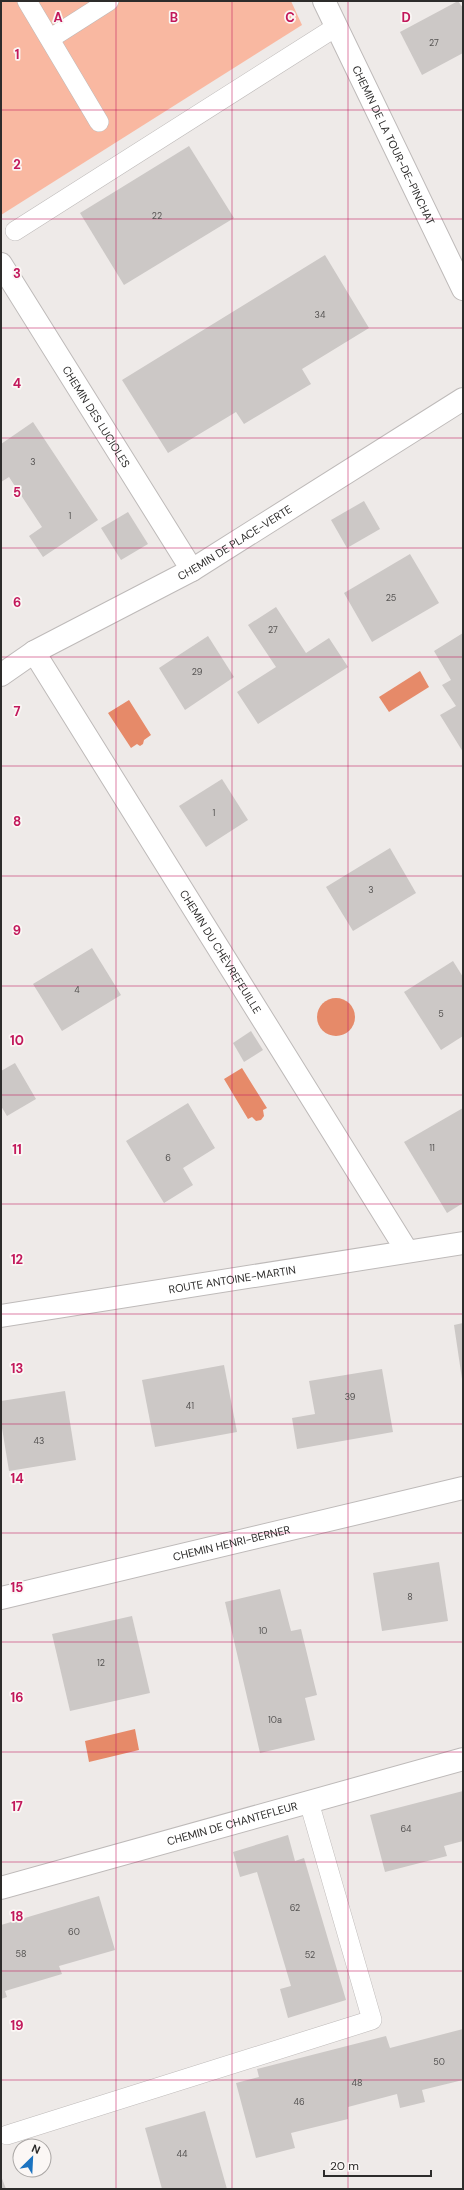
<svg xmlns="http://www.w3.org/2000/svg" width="464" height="2190" font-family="'DM Sans',sans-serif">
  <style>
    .green { fill: #f9b8a1 }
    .water { fill: #e68a69 }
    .building { fill: #ccc8c6 }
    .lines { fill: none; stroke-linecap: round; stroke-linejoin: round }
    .lane-casing { stroke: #bebab9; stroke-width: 20 }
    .street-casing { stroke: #bebab9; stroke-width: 24 }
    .secondary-casing { stroke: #bebab9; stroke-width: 24 }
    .lane { stroke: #fff; stroke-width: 19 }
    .street { stroke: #fff; stroke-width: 22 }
    .secondary { stroke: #fff; stroke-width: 22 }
    .grid { fill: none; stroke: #c2185b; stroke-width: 1; stroke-opacity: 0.55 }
    .labels { text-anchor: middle; stroke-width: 3.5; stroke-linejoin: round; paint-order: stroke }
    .number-label { font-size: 9px; fill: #555352 }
    .street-label { font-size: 11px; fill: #2d2c2b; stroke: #fbf7f5 }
    .grid-label { font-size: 13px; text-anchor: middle; font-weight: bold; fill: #c2185b; stroke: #fbf7f5; stroke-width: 3.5; stroke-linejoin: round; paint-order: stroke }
  </style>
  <rect width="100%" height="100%" fill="#eeeae8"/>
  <path class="green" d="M1,1H291L302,25L1,215Z"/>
  <g class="water">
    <path d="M420,671L429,687L389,712L379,697Z"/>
    <path d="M129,700L151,735L144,740L143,744L140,746L137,744L131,748L108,713Z"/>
    <circle cx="336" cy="1017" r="19"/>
    <path d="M242,1068L267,1108L263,1110L264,1116L261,1120L256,1121L252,1117L248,1119L224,1079Z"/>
    <path d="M135,1729L139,1750L89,1762L85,1741Z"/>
  </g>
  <g class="building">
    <path d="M458,1L463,8V53L422,75L400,32Z"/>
    <path d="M189,146L234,218L124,285L80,213Z"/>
    <path d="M325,255L369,328L302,369L311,384L244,424L236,412L168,453L122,380Z"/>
    <path d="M33,422L98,520L43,557L29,536L42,527L9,477L1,482V444Z"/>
    <path d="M364,501L380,529L347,548L331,520Z"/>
    <path d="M128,512L148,544L121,560L101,528Z"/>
    <path d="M410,554L439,603L372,642L344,593Z"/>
    <path d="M276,607L306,653L329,638L348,667L258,724L237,692L276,667L248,625Z"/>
    <path d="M463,633V752L440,715L456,706L442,685L451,680L434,651Z"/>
    <path d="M208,636L234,677L185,710L159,668Z"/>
    <path d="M222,779L248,820L206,847L179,806Z"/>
    <path d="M390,848L416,893L353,931L326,887Z"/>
    <path d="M92,948L121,995L62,1031L33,984Z"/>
    <path d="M453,961L463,977V1036L441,1050L404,992Z"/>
    <path d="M251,1031L263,1050L244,1062L233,1043Z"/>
    <path d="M15,1063L36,1099L7,1116L1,1106V1071Z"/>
    <path d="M188,1103L215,1148L183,1168L193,1185L164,1203L126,1141Z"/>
    <path d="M463,1108V1203L447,1213L404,1142Z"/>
    <path d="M463,1323V1379H462L454,1325Z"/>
    <path d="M224,1365L237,1432L155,1447L142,1380Z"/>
    <path d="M382,1369L393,1432L297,1449L292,1418L315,1414L309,1381Z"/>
    <path d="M65,1391L76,1460L9,1471L1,1422V1401Z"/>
    <path d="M439,1562L448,1621L382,1631L373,1573Z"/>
    <path d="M280,1589L291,1631L301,1629L317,1695L305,1698L315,1740L260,1753L225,1602Z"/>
    <path d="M132,1616L150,1693L70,1711L52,1634Z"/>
    <path d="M463,1791V1841L444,1846L447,1856L385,1872L370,1815Z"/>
    <path d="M288,1835L295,1861L304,1858L346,2000L288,2018L280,1989L291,1986L257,1872L240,1877L233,1852Z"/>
    <path d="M99,1896L115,1950L59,1966L62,1974L5,1991L7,1997L1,1999V1925Z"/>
    <path d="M463,2029V2080L422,2090L425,2102L400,2108L397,2094L348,2107V2119L291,2133L295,2148L256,2158L236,2083L259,2077L257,2069L386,2036L390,2048Z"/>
    <path d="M205,2111L227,2189H162L145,2128Z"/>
    <path d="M1,2176L6,2189H1Z"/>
  </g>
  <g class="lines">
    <defs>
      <g id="lane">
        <path d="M27,1L99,122"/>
        <path d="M51,38L109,1"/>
        <path d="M15,231L336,27"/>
        <path d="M7,2135L372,2020L309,1802"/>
      </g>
      <g id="street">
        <path id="s1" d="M324,1L463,289"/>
        <path id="s2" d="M1,264L192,570"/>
        <path id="s3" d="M34,652L407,1251"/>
        <path id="s4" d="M1,1598L463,1488"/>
        <path id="s5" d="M1,1888L463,1759"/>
      </g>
      <g id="secondary">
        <path id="s6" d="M1,675L34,652L192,570L463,399"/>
        <path id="s7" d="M1,1316L463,1243"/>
      </g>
    </defs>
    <use href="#lane" class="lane-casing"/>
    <use href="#street" class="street-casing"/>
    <use href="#secondary" class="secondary-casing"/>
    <use href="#lane" class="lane"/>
    <use href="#street" class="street"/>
    <use href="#secondary" class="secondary"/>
  </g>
  <path class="grid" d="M116,1V2189M232,1V2189M348,1V2189M1,110H463M1,219H463M1,328H463M1,438H463M1,548H463M1,657H463M1,766H463M1,876H463M1,986H463M1,1095H463M1,1204H463M1,1314H463M1,1424H463M1,1533H463M1,1642H463M1,1752H463M1,1862H463M1,1971H463M1,2080H463"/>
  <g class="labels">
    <g class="number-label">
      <text x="434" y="46">27</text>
      <text x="157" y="219">22</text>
      <text x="320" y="318">34</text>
      <text x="33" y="465">3</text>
      <text x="70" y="519">1</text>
      <text x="391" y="601">25</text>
      <text x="273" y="633">27</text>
      <text x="197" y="675">29</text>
      <text x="214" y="816">1</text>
      <text x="371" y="893">3</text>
      <text x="77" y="993">4</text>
      <text x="441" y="1017">5</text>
      <text x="432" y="1151">11</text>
      <text x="168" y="1161">6</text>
      <text x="350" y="1400">39</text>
      <text x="190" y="1409">41</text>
      <text x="39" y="1444">43</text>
      <text x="410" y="1600">8</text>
      <text x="263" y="1634">10</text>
      <text x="101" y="1666">12</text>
      <text x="275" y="1723">10a</text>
      <text x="406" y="1832">64</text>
      <text x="295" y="1911">62</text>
      <text x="74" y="1935">60</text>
      <text x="21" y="1957">58</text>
      <text x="310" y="1958">52</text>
      <text x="439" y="2065">50</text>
      <text x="357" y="2086">48</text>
      <text x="299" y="2105">46</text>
      <text x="182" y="2157">44</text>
    </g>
    <g class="street-label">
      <text dy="4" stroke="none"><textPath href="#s1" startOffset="160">CHEMIN DE LA TOUR-DE-PINCHAT</textPath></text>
      <text dy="4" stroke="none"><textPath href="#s2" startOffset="180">CHEMIN DES LUCIOLES</textPath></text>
      <text dy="4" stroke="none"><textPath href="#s6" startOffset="269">CHEMIN DE PLACE-VERTE</textPath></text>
      <text dy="4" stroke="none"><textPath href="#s3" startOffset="353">CHEMIN DU CHÈVREFEUILLE</textPath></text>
      <text dy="4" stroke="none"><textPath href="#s7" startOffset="234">ROUTE ANTOINE-MARTIN</textPath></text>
      <text dy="4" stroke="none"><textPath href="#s4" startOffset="237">CHEMIN HENRI-BERNER</textPath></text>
      <text dy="4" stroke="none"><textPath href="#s5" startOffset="240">CHEMIN DE CHANTEFLEUR</textPath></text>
    </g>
  </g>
  <g class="grid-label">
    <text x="58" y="22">A</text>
    <text x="174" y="22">B</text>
    <text x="290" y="22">C</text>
    <text x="406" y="22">D</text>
    <text x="17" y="59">1</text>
    <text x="17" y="169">2</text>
    <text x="17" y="278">3</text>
    <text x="17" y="388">4</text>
    <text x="17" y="497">5</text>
    <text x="17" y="607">6</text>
    <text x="17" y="716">7</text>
    <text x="17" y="826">8</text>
    <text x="17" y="935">9</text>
    <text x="17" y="1045">10</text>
    <text x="17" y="1154">11</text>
    <text x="17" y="1264">12</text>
    <text x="17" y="1373">13</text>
    <text x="17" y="1483">14</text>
    <text x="17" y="1592">15</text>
    <text x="17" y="1702">16</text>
    <text x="17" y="1811">17</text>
    <text x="17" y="1921">18</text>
    <text x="17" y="2030">19</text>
  </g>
  <rect width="464" height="2190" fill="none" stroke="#2d2c2b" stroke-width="4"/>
  <g transform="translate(32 2158) rotate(24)"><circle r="19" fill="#fbf7f5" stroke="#a9a6a4"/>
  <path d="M0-3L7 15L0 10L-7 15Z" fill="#1b73c0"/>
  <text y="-6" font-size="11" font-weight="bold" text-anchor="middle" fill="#2d2c2b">N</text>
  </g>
  <path d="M324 2170v6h107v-6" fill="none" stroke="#2d2c2b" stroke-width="2"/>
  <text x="330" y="2170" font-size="12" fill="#2d2c2b" stroke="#fbf7f5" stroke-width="3" paint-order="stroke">20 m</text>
</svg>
